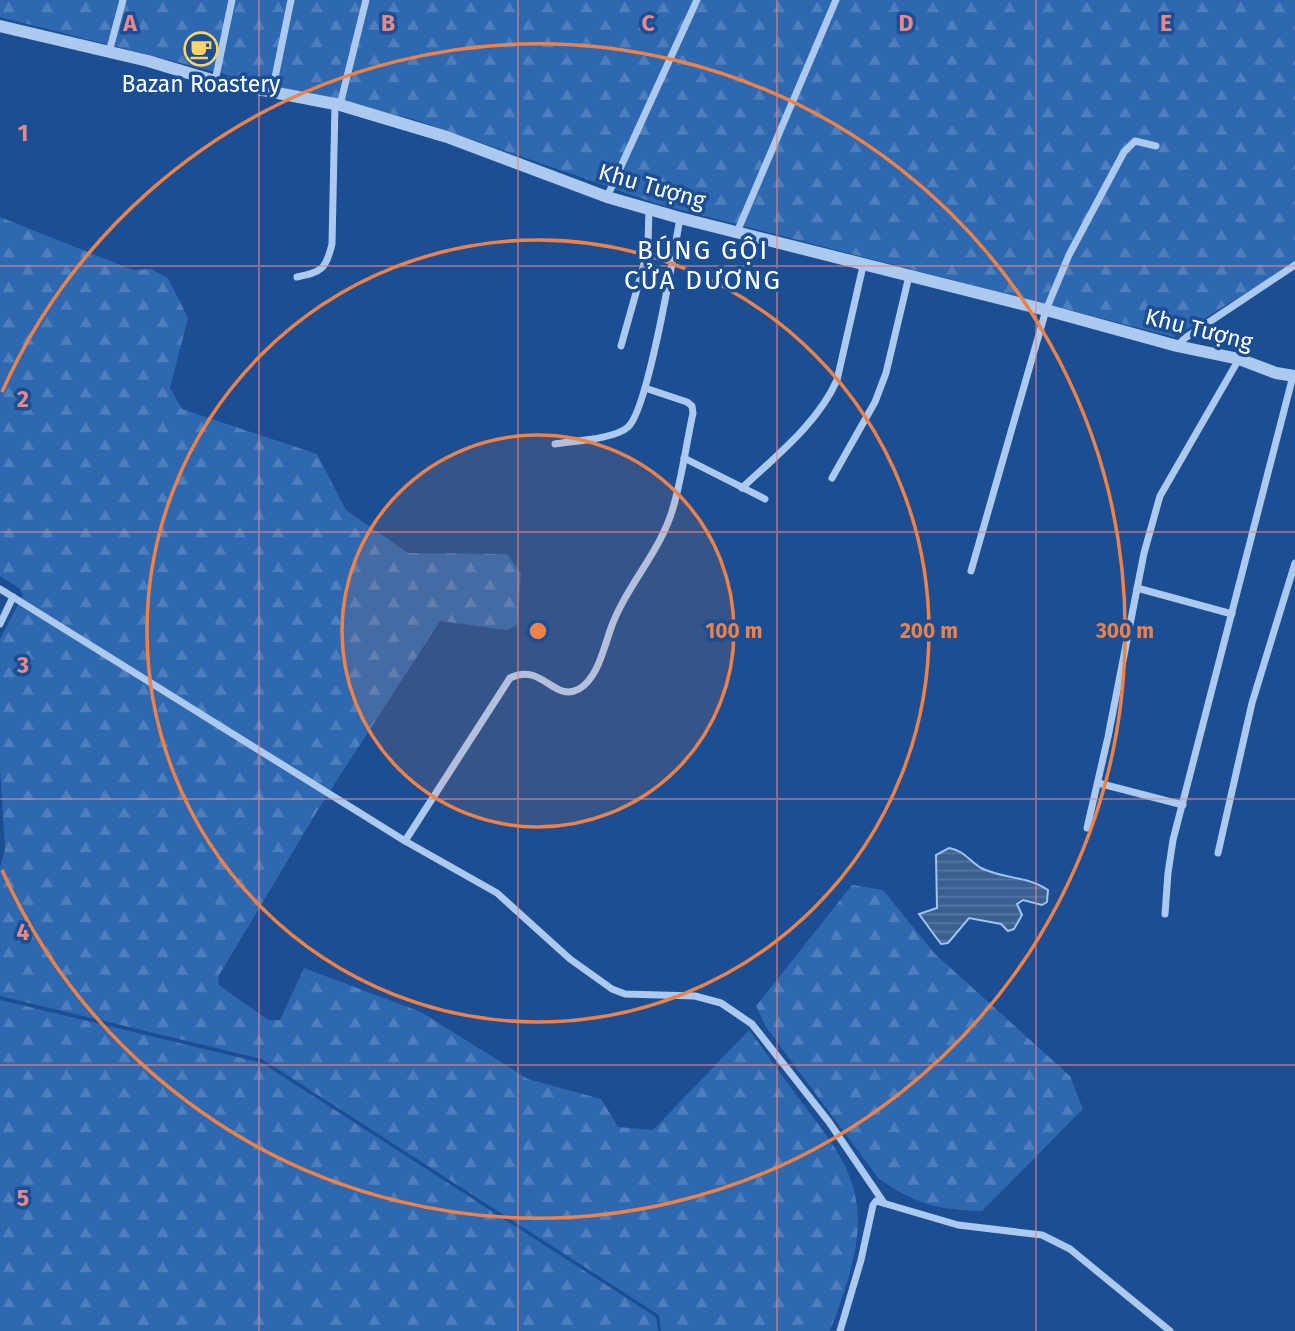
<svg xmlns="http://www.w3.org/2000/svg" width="1295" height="1331" font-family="'Fira Sans',sans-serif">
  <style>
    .forest { fill: url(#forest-firs) }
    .water { fill: url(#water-rules); stroke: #9fc4f1; stroke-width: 2 }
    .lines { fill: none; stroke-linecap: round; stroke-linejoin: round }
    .minor { stroke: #acc9ef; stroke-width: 7 }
    .tertiary { stroke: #acc9ef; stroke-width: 12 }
    .grid { fill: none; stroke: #e88989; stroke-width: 2; stroke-opacity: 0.55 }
    .ring { fill: none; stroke: #ee8249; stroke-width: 3.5 }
    .labels { text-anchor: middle; stroke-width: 7; stroke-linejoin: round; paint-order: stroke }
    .poi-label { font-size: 23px; fill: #fff; stroke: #1b4e93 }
    .street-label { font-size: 23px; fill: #fff; stroke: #1b4e93 }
    .quarter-label { font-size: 26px; letter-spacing: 2px; fill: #fff; stroke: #1b4e93 }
    .grid-label { font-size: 23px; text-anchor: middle; font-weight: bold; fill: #e88989; stroke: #1b4e93; stroke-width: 7; stroke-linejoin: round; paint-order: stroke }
    .centre { fill: #ee8249; stroke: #1b4e93; stroke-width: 3.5 }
    .ring-label { font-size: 21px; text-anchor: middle; font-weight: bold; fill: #ee8249; stroke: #1b4e93; stroke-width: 7; stroke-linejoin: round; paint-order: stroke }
  </style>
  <defs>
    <pattern id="forest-firs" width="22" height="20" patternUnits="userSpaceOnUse" patternTransform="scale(1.75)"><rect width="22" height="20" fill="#2e68b1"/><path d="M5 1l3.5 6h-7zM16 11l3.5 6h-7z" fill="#4d7fbd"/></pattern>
    <pattern id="water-rules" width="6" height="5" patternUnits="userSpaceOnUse" patternTransform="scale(1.75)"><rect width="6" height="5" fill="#3a5f91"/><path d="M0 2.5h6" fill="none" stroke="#5877a2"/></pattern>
  </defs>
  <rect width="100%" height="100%" fill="#1b4e93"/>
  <g class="forest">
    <path d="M0,0H1295V263L1174,337L658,204L413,119L255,82L0,17Z"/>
    <path d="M0,217L133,270L151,269L168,278L188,318L170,388L182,409L317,454L346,510L408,553L507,554L521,573L517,625L507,630L440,621L319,808L218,977L219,985L268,1020H280L304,968L421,1012L528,1079L601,1099L618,1127L653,1130L749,1030C767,1055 785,1079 803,1104C827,1136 852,1165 857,1206C862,1248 844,1293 830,1331H661L659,1315L262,1059L0,996V868L5,849L0,768V639L23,595L19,588L0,576Z"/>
    <path d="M852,885L883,890L935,954L1070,1076L1083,1109L982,1211C937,1210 916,1204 879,1179L766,1027L756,1006Z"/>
    <path d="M0,1000L262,1063L656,1317L658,1331H0Z"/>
  </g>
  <path class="water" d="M949,848C965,851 968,860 981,868C1003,879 1028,876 1048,890L1047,902L1042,905L1023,900L1017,904L1022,915L1014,929L1008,931L1001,924L969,918L948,943L941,944L919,914L937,908L936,855Z"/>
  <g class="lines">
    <g class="minor">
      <path d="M109,52L123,0"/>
      <path d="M215,81L232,0"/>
      <path d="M272,92L291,0"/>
      <path d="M340,105L366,0"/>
      <path d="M607,197L697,0"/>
      <path d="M737,232L836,0"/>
      <path d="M297,277C322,272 326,269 332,244L335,105"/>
      <path d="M621,346L643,268L648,243L649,209"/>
      <path d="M1177,346L1185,338L1295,265"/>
      <path d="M555,444C573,441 615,439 628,427C648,410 674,252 680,218"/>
      <path d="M684,458L765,499"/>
      <path d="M832,478L875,402L886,373L909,276"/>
      <path d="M742,488C776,456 818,423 837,380L863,266"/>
      <path d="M971,571L1046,310L1069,255L1124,152L1135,141L1156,146"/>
      <path d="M1137,588L1232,614"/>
      <path d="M0,589L405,841L497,893L570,959L612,989L625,994L695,996L721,1003L752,1024L829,1122L884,1203"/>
      <path d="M0,624L13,597"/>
      <path d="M1098,783L1183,805"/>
      <path d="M1087,828L1108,737L1144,553L1160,496L1239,359"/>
      <path d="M405,841L510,678C542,662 554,703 579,689C598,678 604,647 611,628C626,586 661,551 673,508C682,478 686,445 693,413L692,406L687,402L645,388"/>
      <path d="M1218,853L1252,703L1295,563"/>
      <path d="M1165,914L1168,873L1173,840L1293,376"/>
      <path d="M840,1331L861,1260L873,1205L876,1201L958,1225L1042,1235L1070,1249L1170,1331"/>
    </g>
    <path class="tertiary" d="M0,26L148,61L215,81L340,105L447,137L607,197L680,218L1046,310L1177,346L1239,359L1276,373L1295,376"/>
  </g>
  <path class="grid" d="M259,0V1331M518,0V1331M777,0V1331M1036,0V1331M0,266H1295M0,532H1295M0,799H1295M0,1065H1295"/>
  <circle cx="538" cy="631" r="196" fill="#ee8249" fill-opacity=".12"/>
  <g class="ring">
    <circle cx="538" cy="631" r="196"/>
    <circle cx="538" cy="631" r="391"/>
    <path d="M2 392A587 587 0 1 1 2 870"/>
  </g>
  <defs>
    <symbol id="cafe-ring" viewBox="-11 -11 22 22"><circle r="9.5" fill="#1b4e93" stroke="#ffd56a" stroke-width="1.5"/><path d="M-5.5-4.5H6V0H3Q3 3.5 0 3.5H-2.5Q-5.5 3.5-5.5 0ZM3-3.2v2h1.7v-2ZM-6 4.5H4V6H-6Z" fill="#ffd56a"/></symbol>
  </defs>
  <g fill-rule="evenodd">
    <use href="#cafe-ring" x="182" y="30" width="38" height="38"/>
  </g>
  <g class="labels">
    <g class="poi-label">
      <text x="201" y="92">Bazan Roastery</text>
    </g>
    <g class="street-label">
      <text transform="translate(652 186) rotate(16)" y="8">Khu Tượng</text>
      <text transform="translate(1199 329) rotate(14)" y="8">Khu Tượng</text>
    </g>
    <g class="quarter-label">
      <text x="703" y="259">BÚNG GỘI<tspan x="703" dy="30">CỬA DƯƠNG</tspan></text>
    </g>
  </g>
  <g class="grid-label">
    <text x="130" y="31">A</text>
    <text x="388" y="31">B</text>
    <text x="648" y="31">C</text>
    <text x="906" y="31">D</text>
    <text x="1166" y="31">E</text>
    <text x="23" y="141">1</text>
    <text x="23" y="407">2</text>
    <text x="23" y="673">3</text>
    <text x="23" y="940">4</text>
    <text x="23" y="1206">5</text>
  </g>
  <circle cx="538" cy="631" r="10" class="centre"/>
  <g class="ring-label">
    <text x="734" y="638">100 m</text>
    <text x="929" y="638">200 m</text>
    <text x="1125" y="638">300 m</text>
  </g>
</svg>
